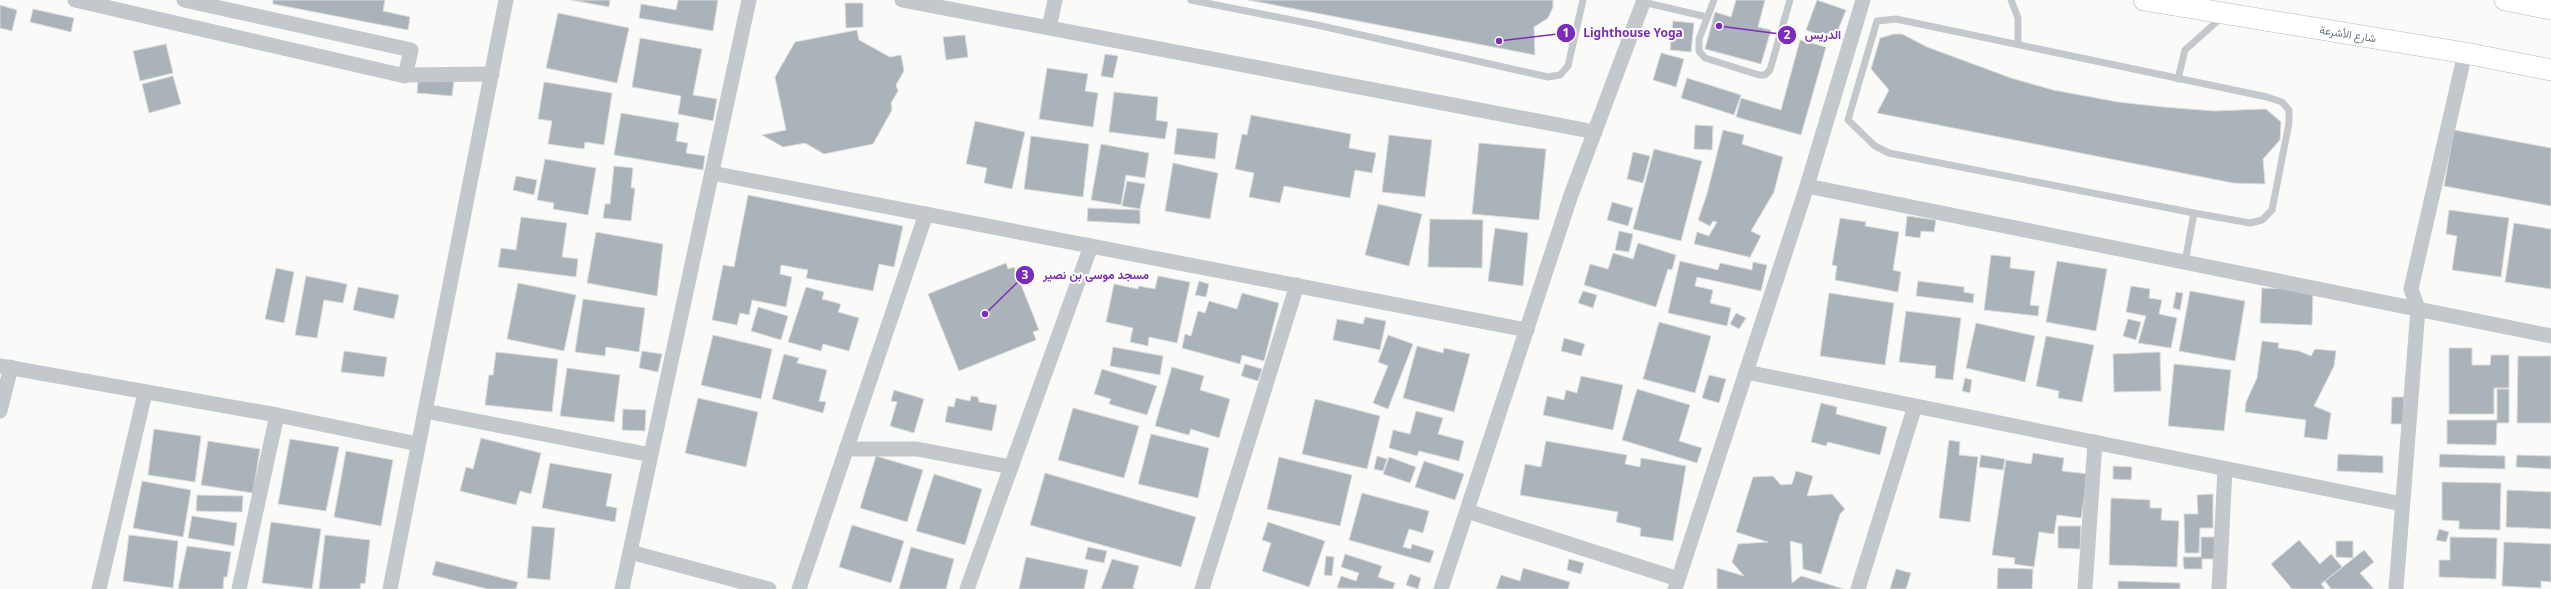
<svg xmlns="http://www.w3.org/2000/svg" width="2551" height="589" font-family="'Noto Sans',Vazirmatn,sans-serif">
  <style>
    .building { fill: #aab3b9; stroke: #dcdcda }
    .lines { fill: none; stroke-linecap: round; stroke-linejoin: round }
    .secondary-casing { stroke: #b3babf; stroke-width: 22 }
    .lane { stroke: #c3c8cc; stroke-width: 7 }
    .street { stroke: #c3c8cc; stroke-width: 15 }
    .secondary { stroke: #fff; stroke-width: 21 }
    .labels { text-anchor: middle; stroke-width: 4; stroke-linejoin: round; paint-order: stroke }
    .street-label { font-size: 11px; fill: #657683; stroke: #fff }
    .leader { fill: none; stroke: #7b2cbf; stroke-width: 1.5 }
    .callout-dot { fill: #7b2cbf; stroke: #fff; stroke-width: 1.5 }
    .mark-label { font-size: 12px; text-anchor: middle; font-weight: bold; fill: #fff }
    .callout-label { font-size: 12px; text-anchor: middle; font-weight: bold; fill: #7b2cbf; stroke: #fff; stroke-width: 4; stroke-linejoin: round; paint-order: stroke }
  </style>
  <rect width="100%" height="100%" fill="#fafaf8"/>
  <g class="building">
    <path d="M273,0H385L383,11L410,17L408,30L273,4Z"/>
    <path d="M571,0H610L609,7Z"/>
    <path d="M678,0H718L713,31L639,18L641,4L676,10Z"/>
    <path d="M1248,0H1553V7L1548,18L1534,27L1535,55Z"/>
    <path d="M1736,0H1765L1758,27L1771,30L1761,64L1705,49L1715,12L1731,17Z"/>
    <path d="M1817,0L1846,10L1834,40L1806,30Z"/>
    <path d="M845,3H863V27L846,28Z"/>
    <path d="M0,5L17,10L12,31L0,28Z"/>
    <path d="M33,9L74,18L71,32L30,22Z"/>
    <path d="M558,13L629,28L617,83L546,68Z"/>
    <path d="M1673,21L1694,23L1691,52L1670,50Z"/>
    <path d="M857,30L859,40L890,57L901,55L904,71L896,85L898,91L891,103L892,110L873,144L824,154L805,143L783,147L762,135L786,130L775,77L795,42Z"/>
    <path d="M1894,34H1902L1927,47L2011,78L2053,90L2118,102L2163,107L2214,111L2266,109L2281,122L2280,140L2263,159L2265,184L2233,183L1877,113L1889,90L1871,69L1880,38Z"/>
    <path d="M965,35L968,57L946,60L943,37Z"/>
    <path d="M640,38L702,49L693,95L717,99L713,121L678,114L681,96L632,87Z"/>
    <path d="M1800,40L1826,47L1801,135L1736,117L1741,98L1781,110Z"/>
    <path d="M166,44L173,73L140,81L133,51Z"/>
    <path d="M1661,53L1684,59L1676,87L1653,80Z"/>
    <path d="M1105,54L1118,56L1113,78L1101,76Z"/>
    <path d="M1047,68L1088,74L1085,91L1098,93L1093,127L1039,119Z"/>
    <path d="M419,69L455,73L452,96L417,93Z"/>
    <path d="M173,76L181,104L149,113L142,84Z"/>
    <path d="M1687,78L1741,95L1734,115L1681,98Z"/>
    <path d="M544,82L612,93L604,145L585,142L584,149L548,144L552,121L538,119Z"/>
    <path d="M1114,92L1158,97L1156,120L1168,122L1165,139L1109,132Z"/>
    <path d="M621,113L679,123L676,141L688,143L686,153L705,156L703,170L614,155Z"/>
    <path d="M1251,115L1351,134L1349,148L1376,153L1372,173L1355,170L1350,198L1284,186L1280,203L1249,197L1254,173L1235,169L1242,134L1247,135Z"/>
    <path d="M975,121L1025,132L1012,189L984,183L987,168L966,164Z"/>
    <path d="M1695,125L1713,126L1712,150L1694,149Z"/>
    <path d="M1177,128L1218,133L1215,159L1174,154Z"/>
    <path d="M1723,130L1744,135L1742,144L1783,157L1774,192L1751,231L1761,236L1749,259V257L1694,244L1697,232L1709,236L1717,222L1713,221L1710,226L1698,220L1707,194Z"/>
    <path d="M2454,130L2551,148V206L2444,186Z"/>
    <path d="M1389,135L1432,140L1425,197L1382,192Z"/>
    <path d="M1031,136L1089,144L1083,197L1024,189Z"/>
    <path d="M1479,143L1546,149L1539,220L1472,214Z"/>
    <path d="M1101,144L1149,153L1145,178L1126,175L1121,205L1091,200Z"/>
    <path d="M1654,149L1702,161L1681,241L1633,229Z"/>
    <path d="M1633,152L1650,156L1643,183L1627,179Z"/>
    <path d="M545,159L596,168L588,215L553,209L554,203L537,200Z"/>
    <path d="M1173,163L1218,173L1210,219L1165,211Z"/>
    <path d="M614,166L633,168L631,188H635L631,221L603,218L605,204H610Z"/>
    <path d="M516,176L537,180L534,195L513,190Z"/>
    <path d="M1127,181L1145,184L1140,209L1122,206Z"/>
    <path d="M748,195L903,226L894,267L879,264L873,291L806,278L808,270L781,265L780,274L792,277L786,307L752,300L749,315L740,313L737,325L712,320L723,265L734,267Z"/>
    <path d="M1612,202L1633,208L1628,226L1607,220Z"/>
    <path d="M1378,204L1422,214L1409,266L1365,255Z"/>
    <path d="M1088,208L1140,210V224L1087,221Z"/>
    <path d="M2449,210L2509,218L2501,277L2452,270L2457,236L2446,234Z"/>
    <path d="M1907,216L1936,220L1934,232L1921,231L1920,238L1905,236Z"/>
    <path d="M521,217L567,223L562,257L578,259L576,277L498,267L501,248L516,250Z"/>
    <path d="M1840,218L1866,222L1865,226L1899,232L1893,270L1901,272L1898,292L1835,280L1837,266L1832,265Z"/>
    <path d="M1430,219L1483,220L1482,268L1428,267Z"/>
    <path d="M2514,223L2551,229V289L2505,282Z"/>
    <path d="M1495,228L1528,233L1523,286L1488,281Z"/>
    <path d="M1619,231L1633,234L1629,252L1615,250Z"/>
    <path d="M596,232L663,244L657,296L587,283Z"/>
    <path d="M1638,243L1676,255L1672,270L1668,269L1656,307L1584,285L1590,264L1608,269L1613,253L1633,259Z"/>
    <path d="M1991,255L2011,257L2010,268L2035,271L2030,305L2039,306L2038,316L1984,310Z"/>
    <path d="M1680,261L1718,270L1720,263L1752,270L1753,262L1767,265L1761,291L1697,277L1695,286L1713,290L1710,303L1731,308L1727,326L1668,313Z"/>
    <path d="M2057,261L2107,269L2096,331L2046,322Z"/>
    <path d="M1006,263L1008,269L1014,267L1039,330L1033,332L1036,340L959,371L928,294Z"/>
    <path d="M276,268L294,272L284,323L265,319Z"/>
    <path d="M306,276L347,284L343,303L324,300L317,338L295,335Z"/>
    <path d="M1158,276L1190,282L1177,343L1149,337L1148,346L1130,342L1133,328L1106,322L1114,284L1138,289L1139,286L1155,289Z"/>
    <path d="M1199,281L1209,284L1206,297L1195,295Z"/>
    <path d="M1918,281L1964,287V292L1974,294L1973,303L1916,296Z"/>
    <path d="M518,283L576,295L564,351L507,339Z"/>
    <path d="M2131,286L2150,289L2149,298L2162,300L2159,314L2177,318L2171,348L2138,343L2146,316L2126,312Z"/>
    <path d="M358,287L399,295L394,319L353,310Z"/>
    <path d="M806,287L824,292L822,299L841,304L838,312L859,318L849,351L823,344L821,351L788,342Z"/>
    <path d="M2262,288L2313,290L2312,325L2260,323Z"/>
    <path d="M1583,291L1597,295L1593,308L1578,303Z"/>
    <path d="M2190,291L2245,301L2235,361L2179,351Z"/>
    <path d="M2176,292L2183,293L2180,310L2173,308Z"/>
    <path d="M1242,293L1279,303L1264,361L1242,355L1240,364L1182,348L1185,334L1191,336L1198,311L1205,313L1209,301L1237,309Z"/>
    <path d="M1829,293L1894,303L1885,365L1820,356Z"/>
    <path d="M583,299L645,308L639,352L606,347L605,356L575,352Z"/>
    <path d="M758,307L788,316L781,340L751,331Z"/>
    <path d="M1906,311L1961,318L1953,380L1935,378L1936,366L1899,362Z"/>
    <path d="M1736,313L1746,318L1739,329L1730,324Z"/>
    <path d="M1365,317L1386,321L1380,350L1333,340L1337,319L1363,324Z"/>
    <path d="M2128,319L2141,322L2136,340L2123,336Z"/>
    <path d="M1659,322L1711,336L1695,393L1643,379Z"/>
    <path d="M1976,323L2035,336L2025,382L1966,368Z"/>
    <path d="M713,335L772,349L761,399L701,385Z"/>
    <path d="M1388,335L1413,344L1388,409L1373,403L1388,366L1378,362Z"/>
    <path d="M2046,336L2094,345L2082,402L2058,398L2059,391L2036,386Z"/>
    <path d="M1564,338L1585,344L1581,356L1561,351Z"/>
    <path d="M2262,341L2279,343L2278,348L2299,351L2311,356L2315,349L2336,351L2334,366L2314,406L2331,413L2327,440L2304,437L2306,420L2245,412L2246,402L2257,378Z"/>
    <path d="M1417,346L1443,353L1444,348L1470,354L1454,412L1403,398Z"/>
    <path d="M1113,347L1163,356L1160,375L1110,366Z"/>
    <path d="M2449,348H2472V365H2490L2491,355H2509V388H2494V414H2449Z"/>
    <path d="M344,351L387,357L384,377L341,372Z"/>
    <path d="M642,351L662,354L658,372L639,368Z"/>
    <path d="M496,352L558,359L552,412L485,405L489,375H493Z"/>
    <path d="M2160,352L2161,391L2114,392L2113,354Z"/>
    <path d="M784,354L799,358L797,363L827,370L819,401L826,402L823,413L772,399Z"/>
    <path d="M2518,356H2551V423H2517Z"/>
    <path d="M1245,364L1262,369L1258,381L1241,376Z"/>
    <path d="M2174,364L2231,370L2224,431L2168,426Z"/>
    <path d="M1172,367L1204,376L1200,390L1230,399L1219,438L1191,429L1189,435L1155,426Z"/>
    <path d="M567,368L620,375L614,422L560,416Z"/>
    <path d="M1102,369L1157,386L1147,415L1109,404L1111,399L1094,394Z"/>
    <path d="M1709,375L1726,379L1719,403L1702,398Z"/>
    <path d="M1581,376L1623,385L1613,430L1543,415L1547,396L1564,400L1566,390L1577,393Z"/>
    <path d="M1965,378L1972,380L1970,393L1962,391Z"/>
    <path d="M1637,389L1690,405L1679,441L1702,448L1697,463L1622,440Z"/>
    <path d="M2497,389H2509V423H2497L2496,445L2447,444V420H2497Z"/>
    <path d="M894,390L924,399L914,433L890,426L897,402L891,401Z"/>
    <path d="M971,396L978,397L979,402L997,405L992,431L945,422L948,406L954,407L956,398L970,401Z"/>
    <path d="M2392,397H2404V424H2391Z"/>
    <path d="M698,398L758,412L746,467L685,453Z"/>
    <path d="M1315,399L1380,416L1367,469L1302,454Z"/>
    <path d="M1821,403L1837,407L1836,414L1887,427L1880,455L1828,442L1826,446L1811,442Z"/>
    <path d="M1073,408L1139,426L1124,478L1058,460Z"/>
    <path d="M623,409L646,410L645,431L622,430Z"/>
    <path d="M1416,411L1443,418L1438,434L1464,441L1459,461L1419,451L1417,456L1389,448L1393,430L1410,434Z"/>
    <path d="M154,429L201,436L195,482L148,475Z"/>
    <path d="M1151,434L1209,448L1198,498L1138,484Z"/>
    <path d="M481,438L541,453L531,494L520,491L516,505L460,491L466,467L473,469Z"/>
    <path d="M290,439L339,447L326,511L278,504Z"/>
    <path d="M1949,440L1960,442L1959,455L1978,457L1970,522L1939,518Z"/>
    <path d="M208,441L260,449L253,493L201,485Z"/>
    <path d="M1546,441L1627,455L1625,464L1640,467L1641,458L1686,466L1673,541L1640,536L1641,528L1616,522L1618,512L1520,495L1525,464L1541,467Z"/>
    <path d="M346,451L393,460L381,526L334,517Z"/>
    <path d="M2033,453L2064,458L2062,471L2088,474L2081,518L2057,515L2054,534L2039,532L2034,567L2014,564L2015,558L1992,555L2006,460L2031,464Z"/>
    <path d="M2338,454L2383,456V473L2337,471Z"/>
    <path d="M2440,454L2505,456V469L2439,467Z"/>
    <path d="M1981,455L2005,459L2003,470L1979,467Z"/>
    <path d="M2517,455L2551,456V469L2516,467Z"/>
    <path d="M876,456L923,470L907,522L860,508Z"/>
    <path d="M1377,456L1387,459L1383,471L1374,469Z"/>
    <path d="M1279,457L1352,475L1340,526L1267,509Z"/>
    <path d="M1389,457L1416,467L1410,483L1383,474Z"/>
    <path d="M1424,461L1464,474L1455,500L1415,487Z"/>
    <path d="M550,463L612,474L606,506L617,508L615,522L542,508Z"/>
    <path d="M2113,466L2132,467L2131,480L2113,479Z"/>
    <path d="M1796,471L1813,476L1807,496L1832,494L1845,509L1840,514L1821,574L1803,569L1802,544L1790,541L1792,583L1801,576L1844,589H1717V568L1744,576L1732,562L1738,544L1768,542L1736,532L1753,477L1773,476L1781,485L1792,484Z"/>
    <path d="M1045,473L1196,517L1181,567L1030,525Z"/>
    <path d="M934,474L982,489L965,545L916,531Z"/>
    <path d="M142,481L191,490L183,537L133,528Z"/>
    <path d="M2442,482L2501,483L2500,530L2459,529V521L2442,520Z"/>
    <path d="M2507,490L2551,492V529L2506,527Z"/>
    <path d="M1362,493L1429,511L1423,533L1409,529L1403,547L1411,549L1412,544L1434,551L1430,563L1349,540Z"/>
    <path d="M2213,494V528H2200L2199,553H2185L2184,514H2198L2197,495Z"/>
    <path d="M197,495L243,496L242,512L196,511Z"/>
    <path d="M2111,498L2150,500V508H2162L2161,520L2179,521L2177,567L2109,565Z"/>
    <path d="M192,516L237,523L234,546L188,538Z"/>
    <path d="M271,522L321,529L312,589L262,583Z"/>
    <path d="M1268,522L1325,541L1309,587L1262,571L1271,543L1262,540Z"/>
    <path d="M852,525L904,541L891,583L839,567Z"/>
    <path d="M532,526L555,528L550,580L527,578Z"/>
    <path d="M2058,526H2081L2080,549L2058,548Z"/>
    <path d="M2439,529L2449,532L2446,542L2436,540Z"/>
    <path d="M129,535L178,541L173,588L123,581Z"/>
    <path d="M325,535L370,540L365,584L361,583L360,589H319Z"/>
    <path d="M2201,537H2215V559H2202V569H2184L2183,557H2201Z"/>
    <path d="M2450,537L2497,538L2496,579L2439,577V560H2450Z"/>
    <path d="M2299,540L2320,564L2331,554L2342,567L2321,584L2325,589H2292L2271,564Z"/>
    <path d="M2336,541H2353V558L2336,557Z"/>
    <path d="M2504,542L2551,544V582L2541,581V588L2502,586Z"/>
    <path d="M187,546L231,552L227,577H224L223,589H178Z"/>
    <path d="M911,547L954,559L946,589H899Z"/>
    <path d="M1088,547L1107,551L1104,563L1085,559Z"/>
    <path d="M2364,550L2374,562L2360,573L2374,589H2331L2325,581Z"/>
    <path d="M1345,554L1382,566L1378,577L1395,583L1393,589L1337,588L1341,576L1356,581L1359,573L1341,567Z"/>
    <path d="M1326,556L1334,557L1332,576L1324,575Z"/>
    <path d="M1026,557L1088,570L1084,589H1019Z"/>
    <path d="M1112,559L1139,566L1133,588L1136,589H1101Z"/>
    <path d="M1569,559L1584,563L1581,574L1567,570Z"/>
    <path d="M436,561L518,582L516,589H487L432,575Z"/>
    <path d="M1523,568L1570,582L1568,589H1496L1501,575L1520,581Z"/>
    <path d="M1998,568L2033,569L2032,589H1997Z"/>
    <path d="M1896,569L1911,573L1906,589H1890Z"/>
    <path d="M1410,574L1421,578L1418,589L1406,585Z"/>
    <path d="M2118,581L2180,583V589H2118Z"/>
  </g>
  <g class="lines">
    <defs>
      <g id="secondary">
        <path d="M2144,0L2465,53L2551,70"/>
        <path d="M2505,0L2551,9"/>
      </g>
    </defs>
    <use href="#secondary" class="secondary-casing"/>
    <g class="lane">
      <path d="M1191,0L1317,25L1548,77L1560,75L1568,66L1583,0"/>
      <path d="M1714,0L1699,39V51L1705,58L1759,75H1765L1770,70L1790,0"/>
      <path d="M2011,0L2018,18V43"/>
      <path d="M1643,2L1707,17"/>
      <path d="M2178,79L2185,50L2222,17"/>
      <path d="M2185,262L2194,213L2250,223L2262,220L2272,210L2289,123V110L2282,102L2267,97L1896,19L1877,21L1848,120L1875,146L1889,153L2194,213"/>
    </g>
    <g class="street">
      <path d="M75,0L405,76L411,50L184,0"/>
      <path d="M902,0L1595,132"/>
      <path d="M1049,28L1055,0"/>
      <path d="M405,75L492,74"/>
      <path d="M712,173L1527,330"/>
      <path d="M1807,186L2551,336"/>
      <path d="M0,366L277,415L418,444"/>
      <path d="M1746,372L2402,504"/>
      <path d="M0,411L11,367"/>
      <path d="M425,411L651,455"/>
      <path d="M846,449H917L1011,467"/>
      <path d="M1467,511L1678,579"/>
      <path d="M630,552L769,589"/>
      <path d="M99,589L145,393"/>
      <path d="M239,589L277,415"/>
      <path d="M390,589L506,0"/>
      <path d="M622,589L749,0"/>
      <path d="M799,589L926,214"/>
      <path d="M967,589L1091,246"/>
      <path d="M1202,589L1297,285"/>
      <path d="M1441,589L1571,195L1644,0"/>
      <path d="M1675,589L1807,186L1863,0"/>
      <path d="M1858,589L1915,406"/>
      <path d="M2085,589L2095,442"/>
      <path d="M2219,589L2225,469"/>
      <path d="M2396,589L2418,309L2411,289L2465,53"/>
    </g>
    <use href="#secondary" class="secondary"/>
  </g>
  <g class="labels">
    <g class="street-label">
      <text transform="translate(2348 34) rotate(9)" y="4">شارع الأشرعة</text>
    </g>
  </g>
  <path class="leader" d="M1499 41L1566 33M1719 26L1787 35M985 314L1025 275"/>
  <g class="callout-dot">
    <circle cx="1499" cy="41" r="4"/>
    <circle cx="1719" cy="26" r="4"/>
    <circle cx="985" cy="314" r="4"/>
    <circle cx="1566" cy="33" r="10"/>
    <circle cx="1787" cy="35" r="10"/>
    <circle cx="1025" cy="275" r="10"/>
  </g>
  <g class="mark-label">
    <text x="1566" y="37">1</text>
    <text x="1787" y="39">2</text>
    <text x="1025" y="279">3</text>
  </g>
  <g class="callout-label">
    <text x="1633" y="37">Lighthouse Yoga</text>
    <text x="1823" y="39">الدريس</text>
    <text x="1096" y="279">مسجد موسى بن نصير</text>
  </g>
</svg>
